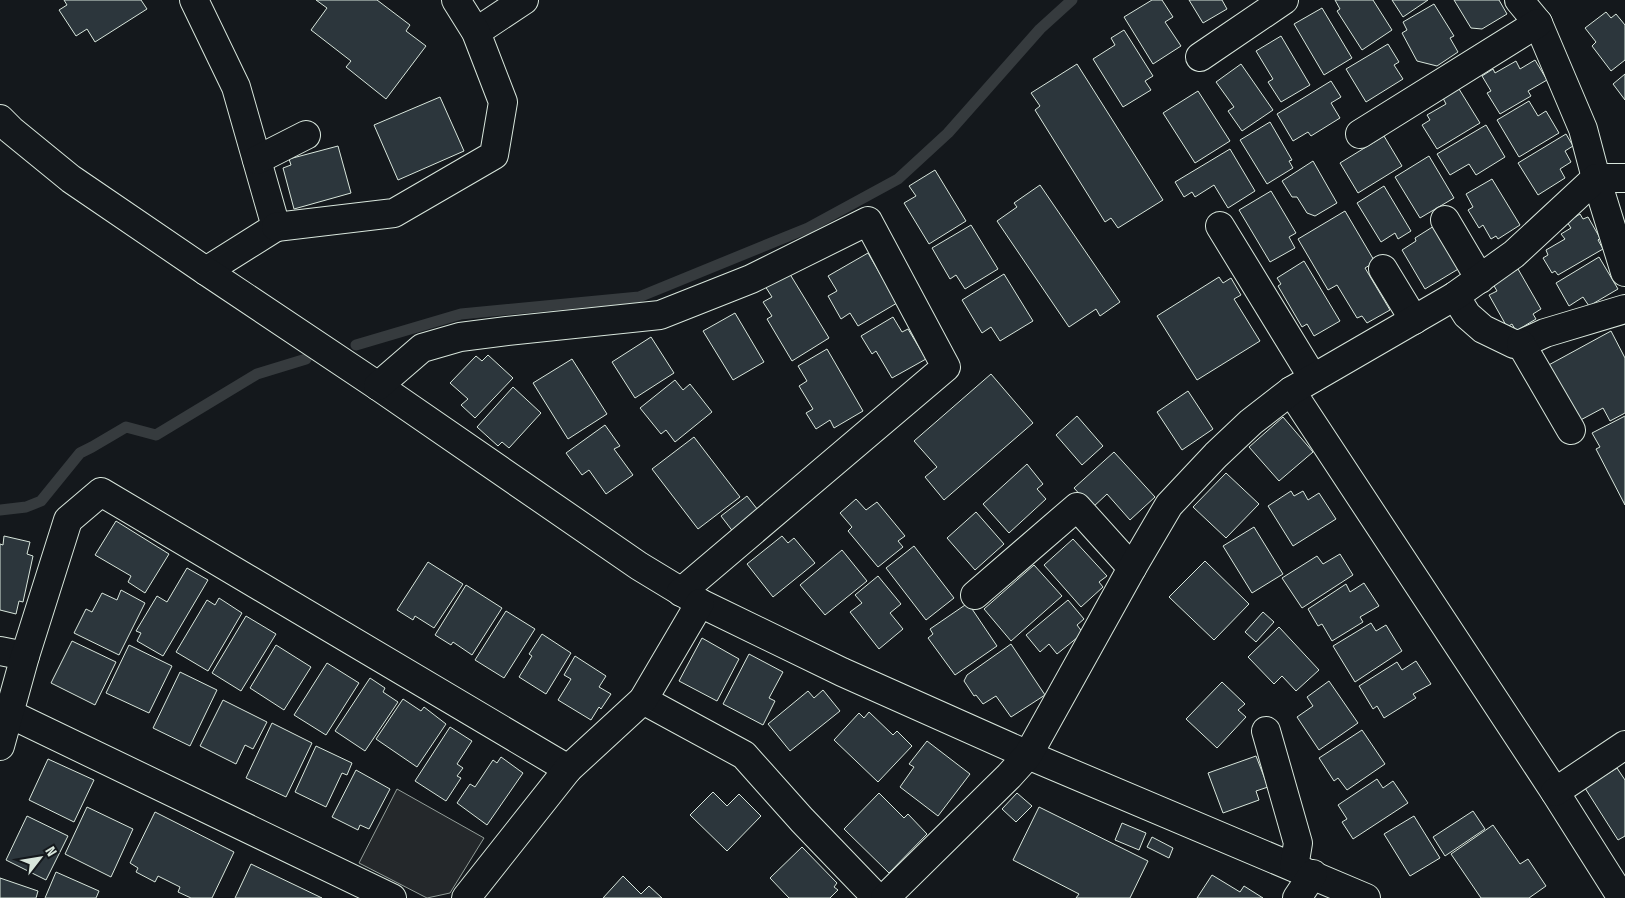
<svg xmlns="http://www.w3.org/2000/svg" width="1625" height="898" font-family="'Fira Sans Condensed',sans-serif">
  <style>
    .parking { fill: #24282b; stroke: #939e99 }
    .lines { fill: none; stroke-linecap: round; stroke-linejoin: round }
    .stream { stroke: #363b3e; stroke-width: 11 }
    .building { fill: #2c363c; stroke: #d8e6dc }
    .minor-casing { stroke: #d8e6dc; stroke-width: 30 }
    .minor { stroke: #14181c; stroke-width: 28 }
  </style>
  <rect width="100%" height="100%" fill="#14181c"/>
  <path class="parking" d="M397,789L484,838L450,893L427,898L359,863Z"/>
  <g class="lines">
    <g class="stream">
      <path d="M356,345L461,314L639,297L808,228L898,179L948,133L1040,29L1072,0"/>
      <path d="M0,510L26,507L41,501L80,453L92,447L126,427L156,435L257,374L306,359"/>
    </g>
  </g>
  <g class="building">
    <path d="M64,0H141L147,9L95,42L87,29L76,36L59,10L67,5Z"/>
    <path d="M316,0H377L410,25L406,31L426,46L386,99L346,67L351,61L311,30L327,8Z"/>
    <path d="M1152,0H1162L1173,17L1165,22L1181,46L1153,64L1124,17Z"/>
    <path d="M1189,0H1222L1227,9L1203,23Z"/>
    <path d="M1335,0H1373L1392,30L1362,50L1337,11L1340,9Z"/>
    <path d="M1392,0H1428L1403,17Z"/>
    <path d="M1454,0H1499L1507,14L1482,29L1471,28Z"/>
    <path d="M1434,4L1454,36L1450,38L1458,52L1437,66L1417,61L1402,33L1407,30L1403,22Z"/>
    <path d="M1322,8L1352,58L1324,75L1294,24Z"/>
    <path d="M1606,12L1611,18L1616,14L1625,25V60L1611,71L1592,46L1596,42L1585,28Z"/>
    <path d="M1124,30L1153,76L1145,81L1151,90L1123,107L1093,59L1115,45L1111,38Z"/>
    <path d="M1281,36L1310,85L1281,102L1268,82L1273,79L1256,51Z"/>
    <path d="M1388,44L1399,62L1394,65L1403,79L1366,102L1346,69Z"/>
    <path d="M1535,60L1547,80L1528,91L1531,96L1500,114L1487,93L1491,91L1482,76L1493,69L1495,73L1516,61L1520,69Z"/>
    <path d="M1077,64L1163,200L1118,228L1111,218L1105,222L1035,110L1040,106L1031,93Z"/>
    <path d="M1241,64L1273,110L1242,131L1228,111L1234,107L1216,82Z"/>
    <path d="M1625,74V100L1613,84Z"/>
    <path d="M1331,81L1341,97L1331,103L1340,118L1311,136L1308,132L1293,141L1277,114Z"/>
    <path d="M1459,89L1480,123L1437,149L1422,125L1430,120L1427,115L1446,104L1443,98Z"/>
    <path d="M1198,91L1230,141L1195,163L1163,113Z"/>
    <path d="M440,97L464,151L398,180L374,125Z"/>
    <path d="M1529,101L1538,116L1546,111L1559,133L1519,157L1497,120Z"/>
    <path d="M1270,122L1292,160L1289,161L1293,168L1267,184L1240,140Z"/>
    <path d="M1486,125L1505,157L1476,175L1469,164L1450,175L1437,154Z"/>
    <path d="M1566,134L1573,146L1565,151L1571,162L1560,169L1565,178L1538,195L1518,163Z"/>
    <path d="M1384,136L1402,166L1358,193L1340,163Z"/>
    <path d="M338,146L351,193L294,209L283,168L291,165L289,159Z"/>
    <path d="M1230,149L1255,191L1228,208L1214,185L1195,197L1192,192L1184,197L1175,182Z"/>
    <path d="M1429,156L1454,198L1420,218L1395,177Z"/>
    <path d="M1313,161L1337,203L1315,216L1307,213L1297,197H1292L1282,181Z"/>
    <path d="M935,170L966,221L929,244L904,203L916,196L909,186Z"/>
    <path d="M1492,179L1520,225L1498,239L1496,236L1491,239L1483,225L1479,228L1468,210L1473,207L1466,194Z"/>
    <path d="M1040,185L1120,302L1100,316L1096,309L1069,327L997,221L1017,207L1014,203Z"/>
    <path d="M1384,186L1411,231L1398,239L1395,233L1381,242L1357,203Z"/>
    <path d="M1271,191L1296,233L1289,237L1295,248L1270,262L1239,210Z"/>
    <path d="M1345,211L1375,262L1365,268L1390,310L1367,323L1362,316L1357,318L1337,285L1328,290L1298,239Z"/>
    <path d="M1580,214L1583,219L1588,217L1600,238L1598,240L1603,249L1558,275L1555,271L1552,273L1543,258L1548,255L1546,250L1565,239L1561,234L1571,228L1567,222Z"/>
    <path d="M971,225L998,269L965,289L956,275L950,279L932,248Z"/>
    <path d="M1434,226L1460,268L1425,289L1402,250L1416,241L1415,238Z"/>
    <path d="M868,253L897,303L858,326L850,313L841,319L828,296L837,291L828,276Z"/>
    <path d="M1599,257L1618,289L1589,306L1583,297L1569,306L1556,283Z"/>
    <path d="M1304,261L1340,321L1314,336L1307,324L1302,327L1278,286L1281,284L1277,278Z"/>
    <path d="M1518,269L1541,309L1533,314L1536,319L1516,331L1512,324L1507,327L1489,295L1497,291L1493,284Z"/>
    <path d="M788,271L829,338L792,361L767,319L772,316L763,302L772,297L765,286Z"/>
    <path d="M1004,274L1033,321L1000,341L991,327L982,333L962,300Z"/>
    <path d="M1219,277L1223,283L1231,278L1241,295L1234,299L1260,341L1197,380L1157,316Z"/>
    <path d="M735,313L764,362L733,380L703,331Z"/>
    <path d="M893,317L902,332L908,329L926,359L892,378L876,351L872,354L861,336Z"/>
    <path d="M1611,331L1625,358V413L1610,421L1603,408L1575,423L1545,367Z"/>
    <path d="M651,337L674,373L635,398L612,362Z"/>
    <path d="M827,349L863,411L834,428L830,420L816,429L806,413L813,409L799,386L807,381L798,366Z"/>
    <path d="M488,355L513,378L475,418L461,405L468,399L450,383L476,356L482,361Z"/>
    <path d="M572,359L607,414L568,439L533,383Z"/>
    <path d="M991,374L1033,423L944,500L925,477L937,467L914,441Z"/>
    <path d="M675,380L683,390L690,384L712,412L675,442L666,430L661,434L640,408Z"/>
    <path d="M513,387L541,413L509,448L502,442L498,446L477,427Z"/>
    <path d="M1188,391L1213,429L1182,450L1157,412Z"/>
    <path d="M1077,416L1103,446L1082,465L1056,435Z"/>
    <path d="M1625,416V505L1596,449L1600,447L1592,433Z"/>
    <path d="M1283,417L1313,452L1279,481L1249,447Z"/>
    <path d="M605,425L620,446L614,449L633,475L606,494L589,470L582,475L566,453Z"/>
    <path d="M694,437L740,497L698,529L652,469Z"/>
    <path d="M1114,452L1155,497L1130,520L1107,494L1092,508L1074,488Z"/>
    <path d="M1027,464L1043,484L1037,489L1046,499L1009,533L983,504Z"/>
    <path d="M1226,473L1259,504L1226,538L1193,507Z"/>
    <path d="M1291,491L1294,496L1303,491L1308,500L1319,493L1336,519L1293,546L1268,506Z"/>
    <path d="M747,496L761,514L734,533L721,516Z"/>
    <path d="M856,499L866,510L877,502L905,536L898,541L903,547L878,567L848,531L852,527L840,513Z"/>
    <path d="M976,512L1004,544L975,570L947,538Z"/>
    <path d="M116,521L169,554L145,593L128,582L131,576L95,555Z"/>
    <path d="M1254,527L1283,574L1252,593L1223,546Z"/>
    <path d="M4,536L30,542L27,554L33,556L23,602L19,601L16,614L0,610V544L3,545Z"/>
    <path d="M782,536L788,543L794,538L815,563L773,597L747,564Z"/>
    <path d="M1073,539L1107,576L1099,582L1103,587L1081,607L1044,565Z"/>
    <path d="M914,546L954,598L926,620L886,568Z"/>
    <path d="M842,550L867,581L825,615L800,585Z"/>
    <path d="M1340,554L1353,575L1302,608L1282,578L1317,556L1323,564Z"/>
    <path d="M1205,561L1249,604L1214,640L1169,597Z"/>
    <path d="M428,562L463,584L434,628L415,616L413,620L397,610Z"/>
    <path d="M1034,565L1062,596L1011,641L984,609Z"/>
    <path d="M187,568L208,580L163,656L137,641L141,633L136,631L157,596L167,602Z"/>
    <path d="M878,576L901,604L890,613L903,629L879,649L850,612L862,603L855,595Z"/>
    <path d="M1364,583L1379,606L1360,617L1363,622L1332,641L1322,624L1318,626L1308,609L1346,584L1350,592Z"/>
    <path d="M466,585L502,608L472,655L453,642L451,645L435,635Z"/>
    <path d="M121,590L145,603L119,655L74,633L86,609L92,612L102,593L117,600Z"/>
    <path d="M219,598L242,613L208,671L176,652L207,600L215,605Z"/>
    <path d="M1068,600L1084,619L1077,625L1083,633L1057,654L1049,644L1040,652L1026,635Z"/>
    <path d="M968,603L997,646L955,675L928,638L933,634L930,629Z"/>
    <path d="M506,611L535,629L504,678L475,660Z"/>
    <path d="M1263,612L1274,622L1256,642L1245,632Z"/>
    <path d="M246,616L276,634L241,691L212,673Z"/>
    <path d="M1371,623L1376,631L1386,625L1402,651L1355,682L1333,646Z"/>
    <path d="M1279,627L1319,670L1296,691L1282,676L1274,684L1248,657Z"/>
    <path d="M542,634L571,653L546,694L519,677L532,656L529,654Z"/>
    <path d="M702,638L739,659L717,701L679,681Z"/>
    <path d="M72,641L116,662L95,705L51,683Z"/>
    <path d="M1011,644L1045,695L1011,717L996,696L983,704L976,695L974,696L964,681L967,675Z"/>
    <path d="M129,645L172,666L149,713L106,693Z"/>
    <path d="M276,645L311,667L284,710L250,688Z"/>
    <path d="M749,654L783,672L769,698L775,701L763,725L723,704Z"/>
    <path d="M575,656L606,676L599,687L611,694L601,709L599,707L591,720L558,700L571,679L564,675Z"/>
    <path d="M1416,661L1431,684L1413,694L1416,698L1384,718L1377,706L1373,709L1359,686L1397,662L1402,670Z"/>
    <path d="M327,663L359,683L326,735L294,715Z"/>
    <path d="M180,672L217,690L190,746L153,728Z"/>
    <path d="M370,678L385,688L383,692L398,702L365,751L335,731Z"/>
    <path d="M1329,681L1358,723L1319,750L1297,717L1313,706L1307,697Z"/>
    <path d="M1222,682L1245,704L1238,710L1246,717L1217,748L1186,719Z"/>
    <path d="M823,690L840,711L790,751L768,724L808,691L814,698Z"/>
    <path d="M403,699L421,711L424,707L446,724L417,767L376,739Z"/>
    <path d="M223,700L267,722L253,749L245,745L236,764L200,746Z"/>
    <path d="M869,712L893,735L897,731L912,746L878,782L834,740L859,713L864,718Z"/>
    <path d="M272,723L312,743L286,797L246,778Z"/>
    <path d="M450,727L472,741L457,764L463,768L457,776L461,778L446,801L415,781Z"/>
    <path d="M1362,730L1385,764L1347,790L1338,778L1334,781L1319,758Z"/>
    <path d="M927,741L970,774L938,816L900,787L914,767L909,764Z"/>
    <path d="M316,746L352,763L347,775L342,773L326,807L295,792Z"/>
    <path d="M1256,756L1268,787L1256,791L1259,800L1223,813L1208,773Z"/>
    <path d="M501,757L523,773L487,825L457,803L470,784L475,787L493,760L497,763Z"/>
    <path d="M48,759L94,780L74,822L29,800Z"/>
    <path d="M1617,768L1625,780V836L1618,840L1585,788Z"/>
    <path d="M356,770L390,789L369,829L360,825L358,830L332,817Z"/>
    <path d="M1377,779L1383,788L1393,781L1408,803L1353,839L1342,822L1347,819L1338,805Z"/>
    <path d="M713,792L727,806L739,794L761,816L727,851L690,815Z"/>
    <path d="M879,793L904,818L908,814L927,834L889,873L844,829Z"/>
    <path d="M1017,793L1032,806L1016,822L1002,809Z"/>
    <path d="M87,807L133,829L111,877L65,854Z"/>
    <path d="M1039,807L1148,861L1130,898H1076L1079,894L1013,860Z"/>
    <path d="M1473,811L1485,829L1445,856L1433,837Z"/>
    <path d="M155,812L234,852L212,898H191L178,892L180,887L158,876L155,882L136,872L138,868L130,863Z"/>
    <path d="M27,816L68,836L46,880L6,860Z"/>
    <path d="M1414,816L1440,858L1410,876L1384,834Z"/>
    <path d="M1122,823L1146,833L1139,850L1115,840Z"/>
    <path d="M1493,825L1520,864L1528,859L1546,886L1529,898H1481L1451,854Z"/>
    <path d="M1152,837L1173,848L1169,858L1147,847Z"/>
    <path d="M802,847L837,883L834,887L838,890L830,898H789L770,878Z"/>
    <path d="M251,864L322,898H235Z"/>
    <path d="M56,872L99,891L96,898H45Z"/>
    <path d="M1212,875L1240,892L1244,886L1263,898H1197Z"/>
    <path d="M623,876L641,894L649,886L662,898H603Z"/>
    <path d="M0,878L38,891L36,898H0Z"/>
  </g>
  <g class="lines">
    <defs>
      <g id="minor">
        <path d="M194,0L236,87L276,227L206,271"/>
        <path d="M1519,0L1538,23L1583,129L1596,178L1625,272"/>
        <path d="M476,32L524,0"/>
        <path d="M1200,57L1284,0"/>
        <path d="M0,119L11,130L71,179L206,271L378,386L639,566L700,603L842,672L1028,755L1366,898"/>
        <path d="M1360,134L1538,23"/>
        <path d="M257,160L306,135"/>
        <path d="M1445,220L1480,279"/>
        <path d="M1220,226L1313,378"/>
        <path d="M276,227L394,213L494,155L503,102L476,32L456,0"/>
        <path d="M1383,269L1414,320"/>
        <path d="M1455,296L1467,315L1483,329L1514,344H1521L1545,333L1625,309"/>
        <path d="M1521,344L1571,430"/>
        <path d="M378,386L422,348L460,337L507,331L660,315L751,279L868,221L946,367L681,592"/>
        <path d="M1291,391L1555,792L1622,898"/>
        <path d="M975,595L1077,507L1132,568"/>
        <path d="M0,651L25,656"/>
        <path d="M643,700L744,755L802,820L877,898"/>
        <path d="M10,714L392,898"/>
        <path d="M1266,731L1298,843L1294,867"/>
        <path d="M0,746L25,656L68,520L101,492L568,769"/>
        <path d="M1555,792L1625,745"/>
        <path d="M466,898L568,769L643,700L700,603"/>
        <path d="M885,898L1009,776L1028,755L1132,568L1169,505L1216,455L1251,422L1291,391L1455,296L1514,254L1596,178H1625"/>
        <path d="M1297,898L1313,874"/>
      </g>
    </defs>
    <use href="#minor" class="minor-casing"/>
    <use href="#minor" class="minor"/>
  </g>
  <g transform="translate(40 858) rotate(59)" stroke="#14181c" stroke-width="4" paint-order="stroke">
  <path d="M0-4L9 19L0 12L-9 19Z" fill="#d8e6dc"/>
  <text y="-8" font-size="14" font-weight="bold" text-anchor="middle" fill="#d8e6dc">N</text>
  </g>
</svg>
